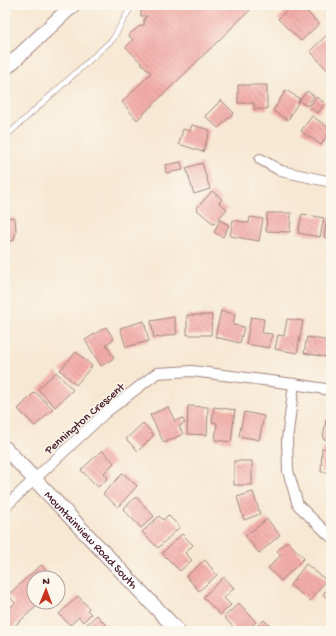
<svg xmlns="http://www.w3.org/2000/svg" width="336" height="636" font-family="'Gochi Hand',sans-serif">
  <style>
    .building { fill: url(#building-back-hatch) }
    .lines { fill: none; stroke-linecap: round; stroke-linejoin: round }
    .lane-casing { stroke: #a0847f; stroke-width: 6 }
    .street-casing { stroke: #a0847f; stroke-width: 12 }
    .secondary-casing { stroke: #a0847f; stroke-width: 16 }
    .lane { stroke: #fff; stroke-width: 5 }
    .street { stroke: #fff; stroke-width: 10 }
    .secondary { stroke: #fff; stroke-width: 14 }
    .labels { text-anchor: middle; stroke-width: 3; stroke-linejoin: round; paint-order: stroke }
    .street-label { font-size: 12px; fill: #4a1f2b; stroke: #fbf7ec }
  </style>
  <defs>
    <pattern id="building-back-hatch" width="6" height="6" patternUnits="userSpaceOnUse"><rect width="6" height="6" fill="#f3ada8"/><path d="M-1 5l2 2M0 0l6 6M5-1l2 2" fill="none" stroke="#d29491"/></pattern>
  </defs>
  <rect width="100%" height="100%" fill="#fbf7ec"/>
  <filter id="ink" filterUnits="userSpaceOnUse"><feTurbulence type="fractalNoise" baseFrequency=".025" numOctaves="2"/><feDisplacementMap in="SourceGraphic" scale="8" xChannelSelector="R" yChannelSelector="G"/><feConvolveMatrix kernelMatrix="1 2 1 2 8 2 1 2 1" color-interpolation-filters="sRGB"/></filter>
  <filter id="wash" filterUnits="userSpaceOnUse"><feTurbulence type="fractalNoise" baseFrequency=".012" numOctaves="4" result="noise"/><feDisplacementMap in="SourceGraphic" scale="16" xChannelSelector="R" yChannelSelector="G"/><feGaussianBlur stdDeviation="0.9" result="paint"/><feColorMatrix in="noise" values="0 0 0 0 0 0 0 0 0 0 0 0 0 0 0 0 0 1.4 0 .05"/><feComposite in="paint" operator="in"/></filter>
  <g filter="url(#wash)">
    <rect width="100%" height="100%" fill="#f7e8d3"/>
    <g id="blocks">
      <g class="building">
        <path d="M146,5H255L137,120L122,102L151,73L126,47L133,40L128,35L140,26L144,25V19L147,16H141V6H148Z"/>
        <path d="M292,5H300L319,24L301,41L278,19Z"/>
        <path d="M328,34L331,38V74L310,51Z"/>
        <path d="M238,85H267V109H254V103H238Z"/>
        <path d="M286,90L300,99L288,120L273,111Z"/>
        <path d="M307,91L314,96L307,106L299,101Z"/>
        <path d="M316,97L325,103L318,113L309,107Z"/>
        <path d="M221,100L234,113L218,128L205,116Z"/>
        <path d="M312,116L331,129L321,145L301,131Z"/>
        <path d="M192,125L210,130L203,152L179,144L183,129L190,131Z"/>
        <path d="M181,162L183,170L166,173L165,165Z"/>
        <path d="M202,163L210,189L194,194L186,168Z"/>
        <path d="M212,191L222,199L219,203L227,209L214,224L196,209Z"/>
        <path d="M267,213H291L290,232L266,231Z"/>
        <path d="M302,214L324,218L320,237L298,233Z"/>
        <path d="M5,217L15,218L16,231L14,240L5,244Z"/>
        <path d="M250,217L263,219L259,241L230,236L233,220L249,223Z"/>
        <path d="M327,218L331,219V239L324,237Z"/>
        <path d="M220,220L229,225L223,237L214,232Z"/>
        <path d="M221,311L235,314L233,325L244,327L240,343L215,337Z"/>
        <path d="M187,315H212L211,335H187Z"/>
        <path d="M174,317L177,334L154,338L151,321Z"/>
        <path d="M251,317L264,319L262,333L272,334L269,348L246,344Z"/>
        <path d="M287,319L303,321L297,353L275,349L278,335L284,336Z"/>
        <path d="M144,321L149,341L126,347L120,328Z"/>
        <path d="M106,327L114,339L106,344L114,358L101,366L85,340Z"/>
        <path d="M307,337L329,341L326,357L304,353Z"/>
        <path d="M76,352L92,366L76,385L60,370Z"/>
        <path d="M56,372L73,390L55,407L38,389Z"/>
        <path d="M35,392L53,409L35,426L18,409Z"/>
        <path d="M188,406L208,407L207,435L187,434Z"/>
        <path d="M168,407L175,421L182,418L185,423L179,426L183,434L164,443L150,415Z"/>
        <path d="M214,407L235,410L231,442L215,440L217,423L212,422Z"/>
        <path d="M244,412L264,416L259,440L239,436Z"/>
        <path d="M326,419L331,420V440L323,439Z"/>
        <path d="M143,423L154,435L138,451L126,439Z"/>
        <path d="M322,448L331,449V472H321Z"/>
        <path d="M102,450L114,463L104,473L108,478L98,487L81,470Z"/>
        <rect x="234" y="461" width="18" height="24"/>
        <path d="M123,473L137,486L118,507L103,494Z"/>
        <path d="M253,492L260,514L244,520L237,497Z"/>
        <path d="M136,497L154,516L141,528L123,509Z"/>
        <path d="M168,515L180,527L158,548L142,532L159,516L163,520Z"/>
        <path d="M267,519L280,535L259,553L245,536Z"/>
        <path d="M182,534L193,545L185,553L192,560L180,571L162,553Z"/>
        <path d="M287,541L304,558L281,581L268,568L281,555L277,551Z"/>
        <path d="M205,560L217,575L199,591L186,576Z"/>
        <path d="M306,564L326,580L310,601L290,585Z"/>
        <path d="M41,565L53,578H34V602H41L9,631H5V613L15,603L8,595Z"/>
        <path d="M224,577L234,588L224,598L231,605L220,615L203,597Z"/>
        <path d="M331,581V600L323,595Z"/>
        <path d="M78,596L89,608L87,610L91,614L83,622L79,617L70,625L59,614Z"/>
        <path d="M239,603L256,622L246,631H237L224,617Z"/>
        <path d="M97,615L102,621L112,631H91L86,625Z"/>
        <path d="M264,620L275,631H252Z"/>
      </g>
    </g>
  </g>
  <g filter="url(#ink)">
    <use href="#blocks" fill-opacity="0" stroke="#a0847f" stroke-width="1"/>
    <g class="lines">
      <defs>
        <path id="lane" d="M5,137L113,39L132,5"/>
        <g id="street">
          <path d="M260,159L281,171L331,182"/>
          <path d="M294,384L287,440L288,471L298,505L331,537"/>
          <path d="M5,507L105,413L157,373L192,371L294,384L331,390"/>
        </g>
        <g id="secondary">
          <path d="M5,69L73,5"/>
          <path id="s1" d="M5,448L178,631"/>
        </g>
      </defs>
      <use href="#lane" class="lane-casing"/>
      <use href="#street" class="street-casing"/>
      <use href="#secondary" class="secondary-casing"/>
      <use href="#lane" class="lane"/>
      <use href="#street" class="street"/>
      <use href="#secondary" class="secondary"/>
    </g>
  </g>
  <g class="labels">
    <g class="street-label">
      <text transform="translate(84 418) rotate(-41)" y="4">Pennington Crescent</text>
      <text dy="4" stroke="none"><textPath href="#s1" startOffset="126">Mountainview Road South</textPath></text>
    </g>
  </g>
  <rect width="336" height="636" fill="none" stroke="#fbf7ec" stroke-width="20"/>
  <g transform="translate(46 590) rotate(1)"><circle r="19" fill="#fbf7ec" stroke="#b4a19f"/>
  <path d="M0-3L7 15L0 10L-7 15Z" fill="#c8321e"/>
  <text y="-6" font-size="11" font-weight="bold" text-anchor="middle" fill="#4a1f2b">N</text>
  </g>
</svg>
